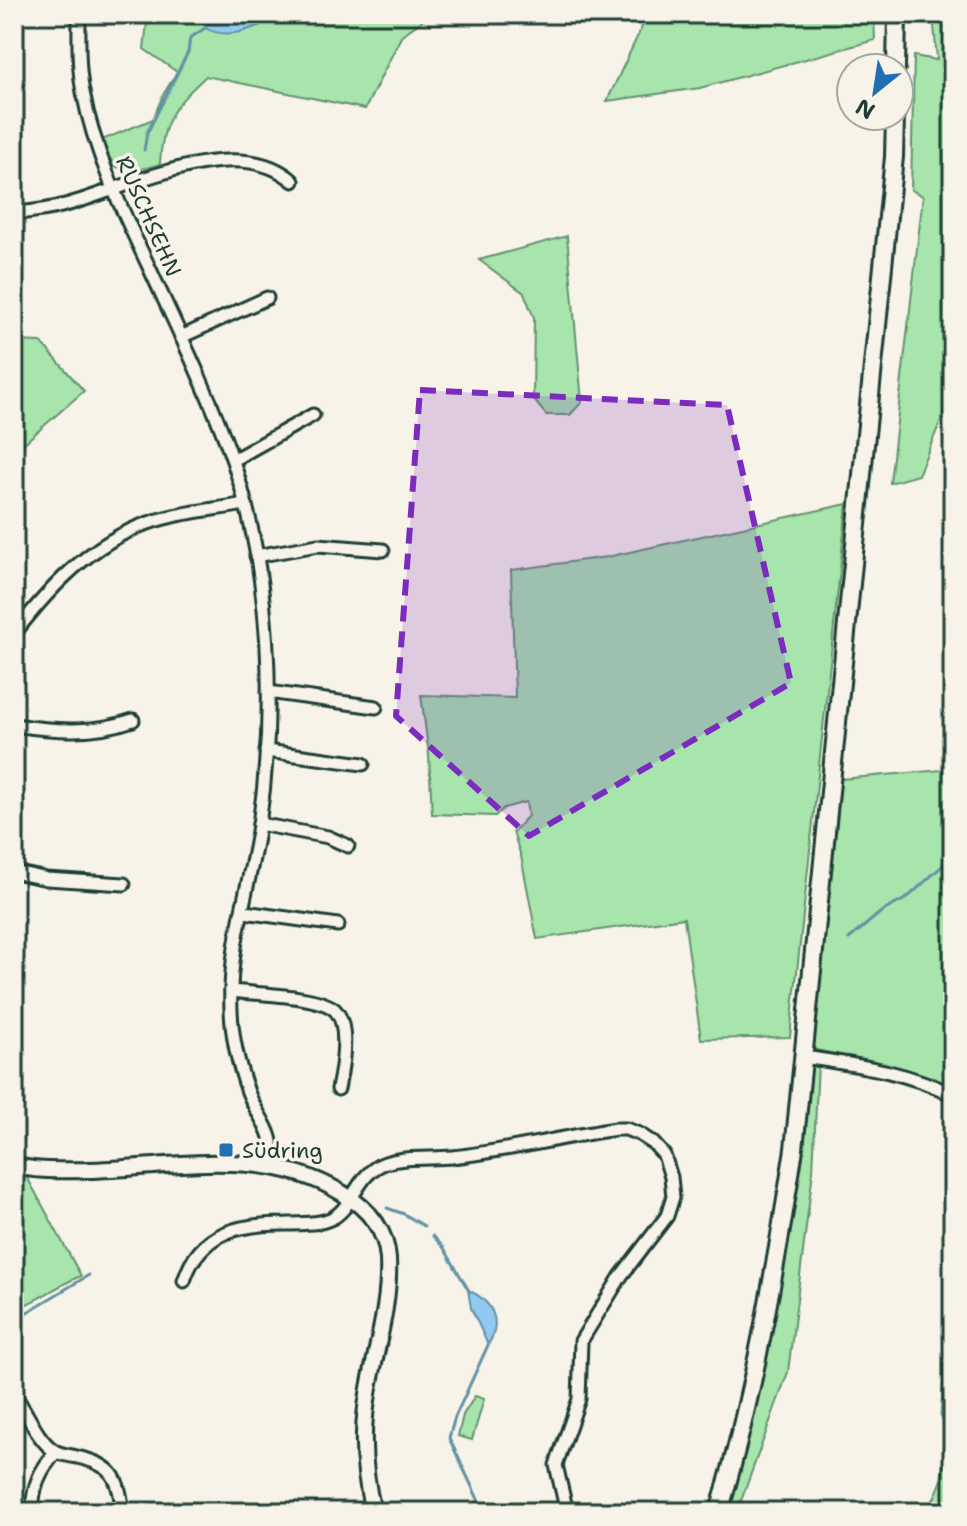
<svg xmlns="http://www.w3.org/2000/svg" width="967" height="1526" font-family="'Shantell Sans',sans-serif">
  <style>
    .green { fill: #a7e5ac; stroke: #639170; stroke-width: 2 }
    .water { fill: #91c9f0; stroke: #6391a5; stroke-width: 2 }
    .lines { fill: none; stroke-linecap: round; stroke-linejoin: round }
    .stream { stroke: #6391a5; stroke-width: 3 }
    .minor-casing { stroke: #1f3d34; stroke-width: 17 }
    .tertiary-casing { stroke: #1f3d34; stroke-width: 20 }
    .secondary-casing { stroke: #1f3d34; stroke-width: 22 }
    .minor { stroke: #f7f3e8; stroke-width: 11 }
    .tertiary { stroke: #f7f3e8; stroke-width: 14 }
    .secondary { stroke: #f7f3e8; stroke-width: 16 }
    .marked { fill: #7b2cbf; fill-opacity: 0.2; stroke: #7b2cbf; stroke-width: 6; stroke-dasharray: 16 10; stroke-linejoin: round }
    .poi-dot { fill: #1f6fb2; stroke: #f7f3e8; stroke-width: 3 }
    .labels { text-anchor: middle; stroke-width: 7; stroke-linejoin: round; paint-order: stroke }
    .street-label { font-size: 22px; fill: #1f3d34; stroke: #f7f3e8 }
    .poi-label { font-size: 22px; fill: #1f3d34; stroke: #f7f3e8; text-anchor: start }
  </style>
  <rect width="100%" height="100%" fill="#f7f3e8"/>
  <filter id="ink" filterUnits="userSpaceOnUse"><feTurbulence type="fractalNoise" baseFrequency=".0125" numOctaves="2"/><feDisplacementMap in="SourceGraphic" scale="16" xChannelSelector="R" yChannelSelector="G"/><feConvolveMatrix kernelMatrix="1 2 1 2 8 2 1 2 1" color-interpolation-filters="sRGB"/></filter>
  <g filter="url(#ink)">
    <g class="green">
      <path d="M148,14H432L402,35L365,109L206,76C175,105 162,119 160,164C124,174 115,177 102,140L153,119L163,95L177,72L144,49Z"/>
      <path d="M648,14H874L875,40L700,88L607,101Z"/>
      <path d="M933,14H953V392L918,475L890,483L923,196L911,190L914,56L937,60Z"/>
      <path d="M567,236L582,402L570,415H546L533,399L534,318L524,293L479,260Z"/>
      <path d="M14,341L41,342L84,391L14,452Z"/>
      <path d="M847,504L790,1037L701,1039L684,918L537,939L521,856L513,832L528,816L526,802L504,808L495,816L432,814L429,755L421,695L515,698L511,570L607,557Z"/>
      <path d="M953,769V1090C911,1066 859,1060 812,1049L841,779Z"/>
      <path d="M818,1063L813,1171L788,1372L737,1512H728L753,1404L810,1066Z"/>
      <path d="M14,1173L27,1177L81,1276C57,1285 38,1302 14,1309Z"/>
      <path d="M475,1396L484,1399L472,1440L458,1436L463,1415Z"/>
      <path d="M949,1435L953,1445V1512H928L940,1485Z"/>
    </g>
    <g class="water">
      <path d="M214,14H287C260,24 232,43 205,28Z"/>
      <path d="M468,1290C492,1301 503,1321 488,1345L471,1308Z"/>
    </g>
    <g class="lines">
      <g class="stream">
        <path d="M144,150L147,133L188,52L190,38L205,28"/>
        <path d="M849,939L881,912L907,898L953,856"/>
        <path d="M387,1208L404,1214L424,1226"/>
        <path d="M433,1236L444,1248L469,1291"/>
        <path d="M949,1317L941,1415L953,1445"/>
        <path d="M14,1320L89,1275"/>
        <path d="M484,1512L449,1438L455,1417L488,1345"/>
      </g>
      <defs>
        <g id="minor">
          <path d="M79,14C79,40 78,67 83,92C95,155 122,210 149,267C178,330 210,395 233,461C271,573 276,709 259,825C250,886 228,948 231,1010C232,1038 239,1067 248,1092C260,1123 275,1128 272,1165"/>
          <path d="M14,213C32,212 52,209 69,204C130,187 237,131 293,181"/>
          <path d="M181,337L267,298"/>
          <path d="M233,460L313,415"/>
          <path d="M256,556L318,545L383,550"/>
          <path d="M14,634C53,583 100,534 165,518C191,511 219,509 245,504"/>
          <path d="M268,692L376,707"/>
          <path d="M14,725C55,731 93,734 133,720"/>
          <path d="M266,751L363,764"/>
          <path d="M259,824L328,837L348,846"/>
          <path d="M14,872L47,879L124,884"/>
          <path d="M244,912L338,925"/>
          <path d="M231,991C253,994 320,995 335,1010C350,1025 342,1070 338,1089"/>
          <path d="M804,1057C856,1065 906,1071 953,1095"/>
          <path d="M184,1281C200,1230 241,1224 287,1224C301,1223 317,1225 330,1219C353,1210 356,1173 385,1163C407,1156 430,1159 452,1157C507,1151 561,1137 616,1129H626L639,1134L653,1143L664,1155L671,1177L673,1197L667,1216L621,1276L581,1341L579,1399L556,1465L567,1512"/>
          <path d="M14,1395C28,1412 35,1437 53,1450C60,1455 68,1455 77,1457C114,1465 118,1477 123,1512"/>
          <path d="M32,1512C33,1486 39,1471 56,1452"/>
        </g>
        <path id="tertiary" d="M14,1165C37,1172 63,1170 87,1170C173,1168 263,1145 342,1193C368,1208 386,1229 388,1259C391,1318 365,1376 364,1434C363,1461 367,1486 373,1512"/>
        <g id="secondary">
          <path d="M896,68L897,14"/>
          <path d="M719,1512C754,1393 775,1271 794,1149L894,157L895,116"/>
        </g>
      </defs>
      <use href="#minor" class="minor-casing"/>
      <use href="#tertiary" class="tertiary-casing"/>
      <use href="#secondary" class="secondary-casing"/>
      <use href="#minor" class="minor"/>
      <use href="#tertiary" class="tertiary"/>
      <use href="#secondary" class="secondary"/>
    </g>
  </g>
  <path class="marked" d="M420,390L727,405L791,683L529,836L396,716Z"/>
  <rect class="poi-dot" x="218" y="1142" width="16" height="16" rx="4"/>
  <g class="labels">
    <g class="street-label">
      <text transform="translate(149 216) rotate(66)" y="8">RUSCHSEHN</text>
    </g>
    <g class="poi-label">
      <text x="242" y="1158">Südring</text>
    </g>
  </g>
  <rect width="967" height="1526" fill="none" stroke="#f7f3e8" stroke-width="48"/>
  <rect x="24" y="24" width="919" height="1478" fill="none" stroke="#1f3d34" stroke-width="3" filter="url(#ink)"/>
  <g transform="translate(875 92) rotate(210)"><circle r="38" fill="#f7f3e8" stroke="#a1aaa0" stroke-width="2"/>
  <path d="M0-6L14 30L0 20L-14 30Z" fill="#1f6fb2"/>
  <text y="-12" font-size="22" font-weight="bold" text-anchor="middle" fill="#1f3d34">N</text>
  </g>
</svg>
